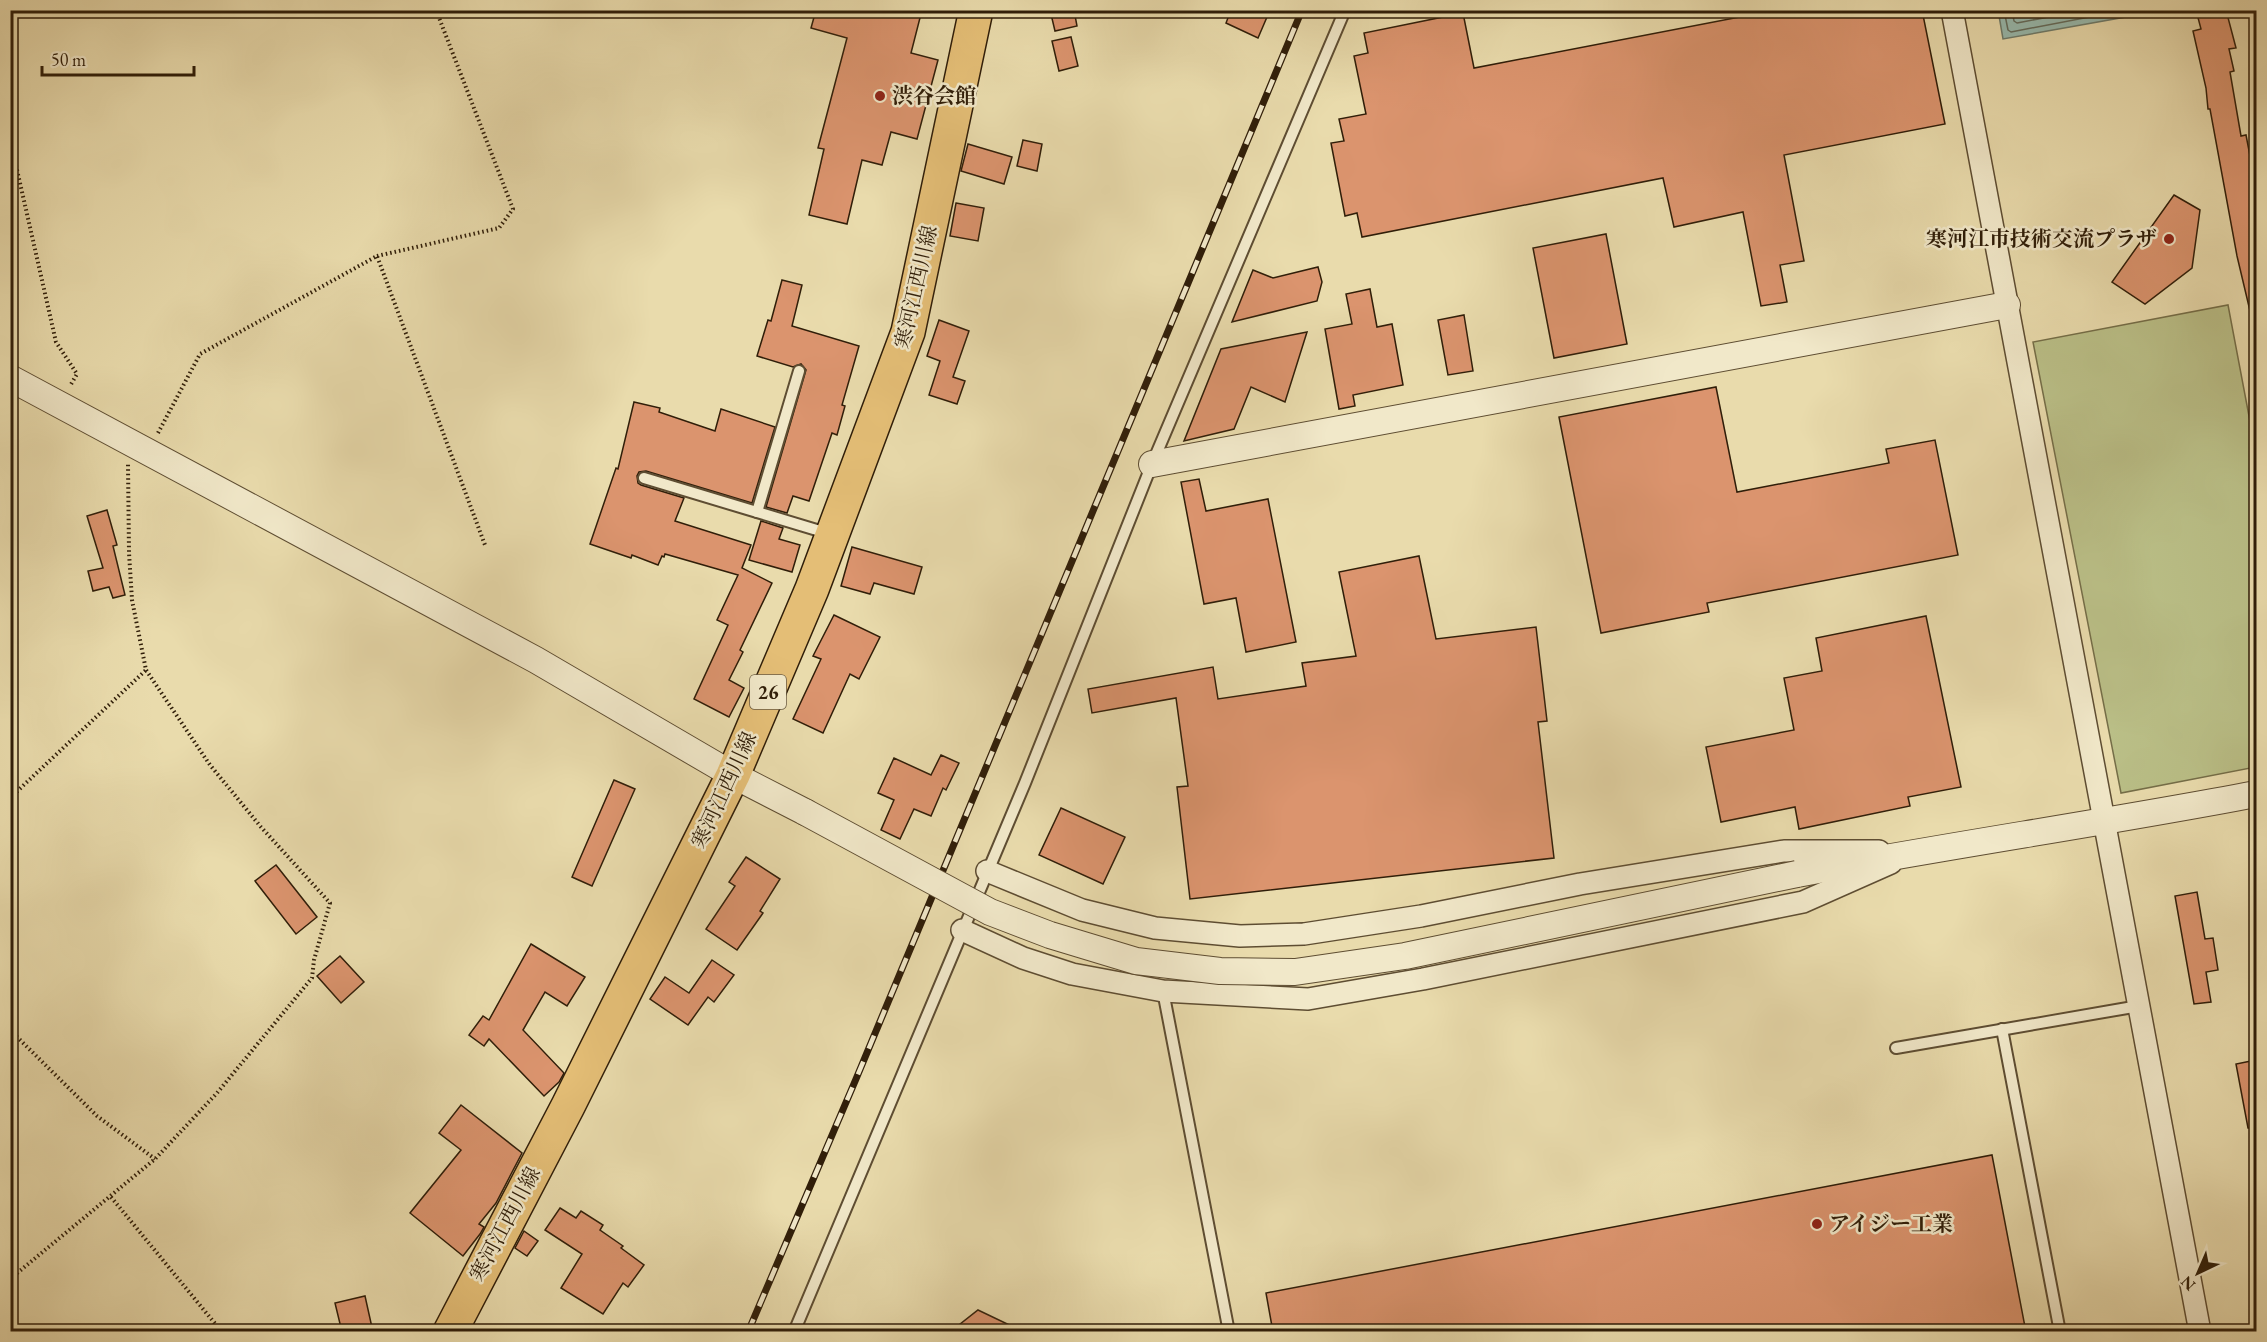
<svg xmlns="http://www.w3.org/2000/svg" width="2267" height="1342" font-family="'EB Garamond','Noto Serif JP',serif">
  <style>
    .green { fill: #babf87; stroke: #756e48; stroke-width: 1.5 }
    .water { fill: #98baae; stroke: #6e7c6c; stroke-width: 1.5 }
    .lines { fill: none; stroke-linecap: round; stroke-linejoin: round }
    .shore { stroke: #646c5c; stroke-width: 1.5 }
    .building { fill: #db946e; stroke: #301e09; stroke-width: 1.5 }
    .service-casing { stroke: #5e4d32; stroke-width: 14 }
    .minor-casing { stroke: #5e4d32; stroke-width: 24 }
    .tertiary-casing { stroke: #5e4d32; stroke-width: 28 }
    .primary-casing { stroke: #301e09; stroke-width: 36 }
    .path { stroke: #301e09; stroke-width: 4; stroke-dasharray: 1.5 3; stroke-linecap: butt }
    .service { stroke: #f1e8c9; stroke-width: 10 }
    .minor { stroke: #f1e8c9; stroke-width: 21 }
    .tertiary { stroke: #f1e8c9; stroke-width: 26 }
    .primary { stroke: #e4be76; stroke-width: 33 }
    .rail-casing { stroke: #301e09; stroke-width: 7 }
    .rail { stroke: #f1e8c9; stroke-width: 4.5; stroke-dasharray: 14; stroke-linecap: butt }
    .tertiary-bridge-casing { stroke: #5e4d32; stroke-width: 28; stroke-linecap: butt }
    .tertiary-bridge { stroke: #f1e8c9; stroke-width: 26 }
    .poi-dot { fill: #8f2418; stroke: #f1e8c9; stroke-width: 2 }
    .labels { text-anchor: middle; stroke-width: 5; stroke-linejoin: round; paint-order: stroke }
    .shield { fill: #f1e8c9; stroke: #6a5b43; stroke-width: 1.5 }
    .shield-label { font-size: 20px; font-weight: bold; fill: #301e09 }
    .poi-label { font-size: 21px; font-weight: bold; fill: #301e09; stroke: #f1e8c9; text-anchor: start }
    .street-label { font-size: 21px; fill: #301e09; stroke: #f1e8c9 }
  </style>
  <rect width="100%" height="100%" fill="#e9dbac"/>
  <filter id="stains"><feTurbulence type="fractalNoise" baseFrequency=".00333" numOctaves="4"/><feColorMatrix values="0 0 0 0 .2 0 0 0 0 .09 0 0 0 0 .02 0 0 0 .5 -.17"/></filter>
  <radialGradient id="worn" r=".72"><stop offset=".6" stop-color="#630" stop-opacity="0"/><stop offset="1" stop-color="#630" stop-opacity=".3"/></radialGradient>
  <path class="green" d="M2228,305L2256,453V767L2121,793L2033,342Z"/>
  <path class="water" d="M1998,10H2159V11L2003,39Z"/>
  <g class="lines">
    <g class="shore">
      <path d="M2004,10L2008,30L2011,32L2126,10"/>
      <path d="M2012,10L2014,21L2017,23L2085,10"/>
    </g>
  </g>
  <g class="building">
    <path d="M816,10H922L911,53L938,60L917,139L891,132L882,165L862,160L847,224L809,215L824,149L818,148L847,38L811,28Z"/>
    <path d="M1050,10H1074L1077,26L1055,31Z"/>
    <path d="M1231,10H1270L1258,38L1226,23Z"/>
    <path d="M1776,10H1922L1945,124L1784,155L1804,261L1780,265L1787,302L1761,306L1743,212L1674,227L1663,178L1362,237L1357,213L1345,216L1331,143L1344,141L1339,119L1366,114L1354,56L1368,53L1364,33L1463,13L1474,68Z"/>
    <path d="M2196,10H2226L2236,48L2229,49L2234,71L2230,72L2241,136L2246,135L2256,187V311H2250L2237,256L2210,109H2208L2206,88L2193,31L2201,29Z"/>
    <path d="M1071,37L1078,66L1059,71L1052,41Z"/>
    <path d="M1023,140L1042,144L1037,171L1017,166Z"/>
    <path d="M968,144L1012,157L1004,184L961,171Z"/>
    <path d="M2174,195L2200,210L2192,268L2145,304L2112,282Z"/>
    <path d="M956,203L984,208L978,241L950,236Z"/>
    <path d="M1606,234L1627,344L1554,358L1533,248Z"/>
    <path d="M1318,267L1322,282L1317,301L1232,322L1253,270L1273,278Z"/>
    <path d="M782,280L802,285L792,326L859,346L842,405L845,406L837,435L832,433L809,501L793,496L787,513L766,507L806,370L801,364L793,367L757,356L768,320L771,321Z"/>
    <path d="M1370,289L1377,327L1392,324L1403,385L1353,395L1355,406L1339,409L1325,329L1352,324L1346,294Z"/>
    <path d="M1464,315L1473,371L1448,375L1438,320Z"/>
    <path d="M939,320L969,331L953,377L965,381L957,404L929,395L940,361L927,356Z"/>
    <path d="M1307,332L1285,402L1251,387L1234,429L1184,441L1221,349Z"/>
    <path d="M1716,387L1737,492L1889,463L1886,449L1935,440L1958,555L1707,603L1709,612L1601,633L1559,417Z"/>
    <path d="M634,402L660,408L659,412L715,431L721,409L775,427L752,503L646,471L639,472L637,476L638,483L641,485L684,498L675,521L751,545L742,568L772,583L740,650L743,652L729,680L744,688L729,717L694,699L728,625L717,620L738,575L665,554L664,557L662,556L658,565L632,555L631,558L590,544L616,468L618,469Z"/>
    <path d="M1199,479L1206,511L1268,499L1296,642L1246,652L1236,598L1204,604L1181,482Z"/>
    <path d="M107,510L117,545L113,546L125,595L113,598L109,587L93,591L88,571L103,568L87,516Z"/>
    <path d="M761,521L783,528L779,539L800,545L792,572L749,560Z"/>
    <path d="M852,547L922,567L914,594L874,583L870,594L841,586Z"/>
    <path d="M1419,556L1436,639L1536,627L1547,721L1538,722L1554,858L1190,899L1177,787L1188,786L1176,698L1092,713L1088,689L1213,667L1218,699L1306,686L1302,663L1356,656L1339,572Z"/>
    <path d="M834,615L880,637L859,679L850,674L823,733L793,719L821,659L813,656Z"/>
    <path d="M1926,616L1961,787L1908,797L1910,806L1799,829L1795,807L1721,822L1706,747L1794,730L1784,678L1822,671L1816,638Z"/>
    <path d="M941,755L959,763L946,790L943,788L931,816L914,809L900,839L881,830L894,800L878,793L894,758L931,775Z"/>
    <path d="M614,780L635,789L592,886L572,877Z"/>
    <path d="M1061,808L1125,837L1103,884L1039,855Z"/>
    <path d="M746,857L780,879L760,911L763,913L737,950L706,929L735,886L729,882Z"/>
    <path d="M276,865L317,917L296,934L255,881Z"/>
    <path d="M2197,892L2205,939L2213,938L2218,970L2206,972L2211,1002L2194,1004L2175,896Z"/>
    <path d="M531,944L585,977L567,1006L545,992L523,1030L564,1073L559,1082L544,1096L489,1039L484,1046L469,1035L483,1016L489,1020Z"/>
    <path d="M340,956L364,982L341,1003L317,976Z"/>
    <path d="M712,960L734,975L714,1002L708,997L688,1025L650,999L665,977L689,993Z"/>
    <path d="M2256,1060V1128H2248L2236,1064Z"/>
    <path d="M461,1105L522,1153L496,1203L479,1224L484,1227L480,1234L463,1256L410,1213L461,1150L439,1133Z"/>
    <path d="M1992,1155L2026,1332H1273L1266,1293Z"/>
    <path d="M560,1208L576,1218L581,1211L603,1225L600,1230L623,1246L621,1248L644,1265L628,1287L623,1283L603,1314L561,1288L582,1254L545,1230Z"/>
    <path d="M524,1231L538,1241L527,1256L515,1248Z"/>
    <path d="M365,1296L373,1332H342L335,1303Z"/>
    <path d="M978,1310L1024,1332H950Z"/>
  </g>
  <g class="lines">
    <defs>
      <g id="service">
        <path d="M644,478L830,534"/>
        <path d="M757,512L799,371"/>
        <path d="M1163,991L1229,1332"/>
        <path d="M2002,1029L2060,1332"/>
        <path d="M1896,1048L2139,1006"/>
        <path d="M794,1332L1025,783L1152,464L1345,10"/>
      </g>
      <g id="minor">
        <path d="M1952,10L2200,1332"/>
        <path d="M987,871L1082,910L1155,928L1240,936L1304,934L1421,916L1580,884L1784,851H1879"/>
        <path d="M962,930L1023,958L1072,974L1163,991L1308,999L1423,979L1803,902L1891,863"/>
      </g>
      <g id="tertiary">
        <path d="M10,378L536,660L733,775L805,812"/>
        <path d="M1152,464L2007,305"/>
        <path d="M1797,874C1950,845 2104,823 2256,794"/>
      </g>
      <path id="primary" d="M450,1332L568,1106L733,775L812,589L908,332L976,10"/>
    </defs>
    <use href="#service" class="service-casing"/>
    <use href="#minor" class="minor-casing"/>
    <use href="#tertiary" class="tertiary-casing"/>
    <use href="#primary" class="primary-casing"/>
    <g class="path">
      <path d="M10,139L56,342L77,374L70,386"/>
      <path d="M377,256L499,228L513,209L436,10"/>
      <path d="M158,433L200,354L377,256L485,545"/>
      <path d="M10,798L146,670"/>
      <path d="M10,1030L97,1116L155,1159"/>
      <path d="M111,1197L222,1332"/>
      <path d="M10,1279L155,1159L217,1093L312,978L314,960L330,903L261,827L210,765L146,670L132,600L129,553L128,464"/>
    </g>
    <use href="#service" class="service"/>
    <use href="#minor" class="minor"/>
    <use href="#tertiary" class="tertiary"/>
    <use href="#primary" class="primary"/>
    <defs>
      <path id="rail" d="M748,1332L856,1079L1302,10"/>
    </defs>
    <use href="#rail" class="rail-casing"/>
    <use href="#rail" class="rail"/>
    <defs>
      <path id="tertiary-bridge" d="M805,812L990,912L1050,935L1136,961L1220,971L1295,972L1405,956L1797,874"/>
    </defs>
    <use href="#tertiary-bridge" class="tertiary-bridge-casing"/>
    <use href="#tertiary-bridge" class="tertiary-bridge"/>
  </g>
  <g class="poi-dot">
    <circle cx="880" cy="96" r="6"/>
    <circle cx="2169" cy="239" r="6"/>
    <circle cx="1817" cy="1224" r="6"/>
  </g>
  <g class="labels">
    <rect class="shield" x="750" y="675" width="36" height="34" rx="4.5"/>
    <g class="shield-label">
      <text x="768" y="699">26</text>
    </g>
    <g class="poi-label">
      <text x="892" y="103">渋谷会館</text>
      <text x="2157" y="246" text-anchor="end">寒河江市技術交流プラザ</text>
      <text x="1829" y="1231">アイジー工業</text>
    </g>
    <g class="street-label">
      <text transform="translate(916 287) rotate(-77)" y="7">寒河江西川線</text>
      <text transform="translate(724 790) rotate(-65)" y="7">寒河江西川線</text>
      <text transform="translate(505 1224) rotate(-62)" y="7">寒河江西川線</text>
    </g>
  </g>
  <rect width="2267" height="1342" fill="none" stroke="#e9dbac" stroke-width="36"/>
  <rect x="12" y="12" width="2243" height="1318" fill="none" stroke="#301e09" stroke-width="3"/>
  <rect x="18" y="18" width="2231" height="1306" fill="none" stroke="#301e09" stroke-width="1.5"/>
  <g transform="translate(2198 1273) rotate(224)" stroke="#f1e8c9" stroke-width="4.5" paint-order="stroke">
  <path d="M0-4.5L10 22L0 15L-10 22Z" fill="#301e09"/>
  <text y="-9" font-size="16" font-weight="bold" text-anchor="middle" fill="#301e09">N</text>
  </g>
  <path d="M42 66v9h152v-9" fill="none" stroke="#301e09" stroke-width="3"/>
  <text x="51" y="66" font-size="18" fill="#301e09" stroke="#f1e8c9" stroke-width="4.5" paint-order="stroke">50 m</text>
  <rect width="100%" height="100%" filter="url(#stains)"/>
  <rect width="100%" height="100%" fill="url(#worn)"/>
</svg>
